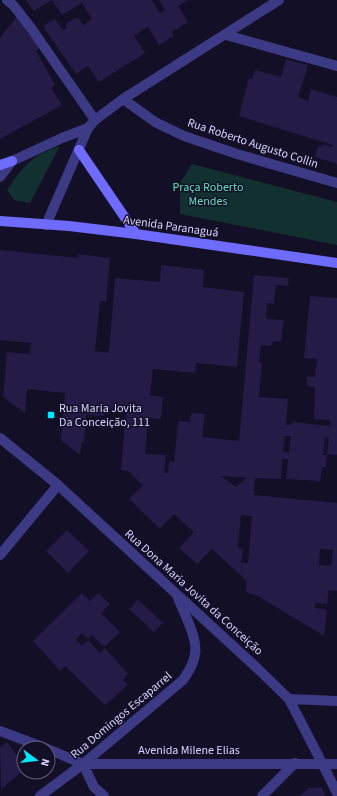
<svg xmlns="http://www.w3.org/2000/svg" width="337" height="796" font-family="'Source Sans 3',sans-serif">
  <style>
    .green { fill: #12302f }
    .building { fill: #241b47; fill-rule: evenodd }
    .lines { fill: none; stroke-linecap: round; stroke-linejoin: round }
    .service { stroke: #3d3a85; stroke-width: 10 }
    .minor { stroke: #3d3a85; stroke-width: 10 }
    .tertiary { stroke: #3d3a85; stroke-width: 10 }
    .secondary { stroke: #6f6bff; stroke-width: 10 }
    .poi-dot { fill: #00e5ff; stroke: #130f26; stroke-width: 1.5 }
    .labels { text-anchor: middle; stroke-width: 3; stroke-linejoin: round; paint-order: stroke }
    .street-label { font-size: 12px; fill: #d9d4ff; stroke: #130f26 }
    .park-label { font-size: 12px; fill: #5fe0c0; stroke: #130f26 }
    .poi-label { font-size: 12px; fill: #d9d4ff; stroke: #130f26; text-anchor: start }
  </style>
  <rect width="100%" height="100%" fill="#130f26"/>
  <g class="green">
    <path d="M60,146L30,203L14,200L7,190C24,165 31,156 60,146Z"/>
    <path d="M192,164L337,202V245L180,214V183Z"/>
  </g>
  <g class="building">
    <path d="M26,0H52L34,11Z"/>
    <path d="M52,0H152L160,13L165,10L159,0H188L178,6L188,22L172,32L174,36L159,45L148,27L134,36L145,53L99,82L88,66L76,74L43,26L55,19L63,30L67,28L65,24L78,17L83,25L92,19L82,3L62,15Z"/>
    <path d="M18,15L40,48L36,51L55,85L51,88L62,105L0,139V38Z"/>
    <path d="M286,59L308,65L298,97L308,101L311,89L337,97V164L315,157L318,146L322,147L323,144L333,147V145L239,116L249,78L252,79L255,70L281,77Z"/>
    <path d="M0,250L78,258V254L110,258L106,302L100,301L95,351L109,353L115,278L160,282L161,265L204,270L203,287L244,292L237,367L196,363L195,373L153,369L150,395L163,397L161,419L148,418L145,454L166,455L164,473H168L169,461L174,462L178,421L190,422L191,413L205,414L202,437L239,441L254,275L289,278L288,286L276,285L274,304L267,303L266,319L284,320L281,342L275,341L270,346L261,345L259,362H262L259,397L288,399L286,425H292L293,422L330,426V420L314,419L315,387L307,386V377H315L317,359L304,358L310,296L337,298V455L327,454L329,438H325L323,455H327L326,467H322L320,481L286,479L288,459H282L281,479L255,478L254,495L337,503V591L329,590L327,604L315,603V608L327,609L324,636L258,596L246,592L247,581L212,549L197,564L179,548L194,532L174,514L160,529L129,499L143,485L128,471L121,470L126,413L105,410L104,416L86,415L84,442H82L80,455L61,440L65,393L27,389L25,413L3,397L7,352L30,354L31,343L0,340ZM285,436H291L289,452H283ZM221,476L235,477H247L236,487ZM241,515L252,516L248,563H241L243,549L238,548ZM320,549L333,550L331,566L319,565Z"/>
    <path d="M67,530L89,551L68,573L46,551Z"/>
    <path d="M82,593L90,601L98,593L110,604L101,613L120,632L104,647L92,635L88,639L82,633L76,639L82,646L88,640L100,653L105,648L128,674L123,680L128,685L105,705L65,666L60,671L33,641Z"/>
    <path d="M138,600L163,623L154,632L129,609Z"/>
    <path d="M7,742L24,766V770L1,789L0,747Z"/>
    <path d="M321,787L326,796H299L309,788Z"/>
  </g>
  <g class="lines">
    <path class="service" d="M0,555L58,485"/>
    <g class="minor">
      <path d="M7,0L14,6L31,28L95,120"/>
      <path d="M226,35L337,66"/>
      <path d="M123,99L155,122L184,136L237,154L337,183"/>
      <path d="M0,177L12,161L62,138L88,128"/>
      <path d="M46,225L88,128L95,120L123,99L279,0"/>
      <path d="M322,763L337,793"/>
      <path d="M83,764L94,787L104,796"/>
      <path d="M262,796L295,763"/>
    </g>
    <g class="tertiary">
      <path d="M0,438L58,485L257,668L289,699L322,763"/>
      <path d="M289,699L337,701"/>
      <path d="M0,731L45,748"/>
      <path d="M48,749L83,764H337"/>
      <path d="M40,796L83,764L183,680C188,672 194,664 195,654C198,639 184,613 178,598"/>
    </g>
    <g class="secondary">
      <path d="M79,150L136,234"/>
      <path d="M0,165L12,161"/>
      <path d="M0,221L69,226L136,234L337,263"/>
    </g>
  </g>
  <rect class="poi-dot" x="47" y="411" width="8" height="8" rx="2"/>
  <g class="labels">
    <g class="street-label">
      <text transform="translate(253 143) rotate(18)" y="4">Rua Roberto Augusto Collin</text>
      <text transform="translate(171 226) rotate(8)" y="4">Avenida Paranaguá</text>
      <text transform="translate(194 592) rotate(42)" y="4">Rua Dona Maria Jovita da Conceição</text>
      <text transform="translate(121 715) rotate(-40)" y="4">Rua Domingos Escaparrel</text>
      <text x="189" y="754">Avenida Milene Elias</text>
    </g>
    <g class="park-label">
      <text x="208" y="191">Praça Roberto<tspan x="208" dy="14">Mendes</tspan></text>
    </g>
    <g class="poi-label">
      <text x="59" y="412">Rua Maria Jovita<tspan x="59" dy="14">Da Conceição, 111</tspan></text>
    </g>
  </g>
  <g transform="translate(36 760) rotate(105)"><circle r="19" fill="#130f26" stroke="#625e7d"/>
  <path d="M0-3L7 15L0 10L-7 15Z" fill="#00e5ff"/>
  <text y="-6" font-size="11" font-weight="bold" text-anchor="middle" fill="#d9d4ff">N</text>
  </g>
</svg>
